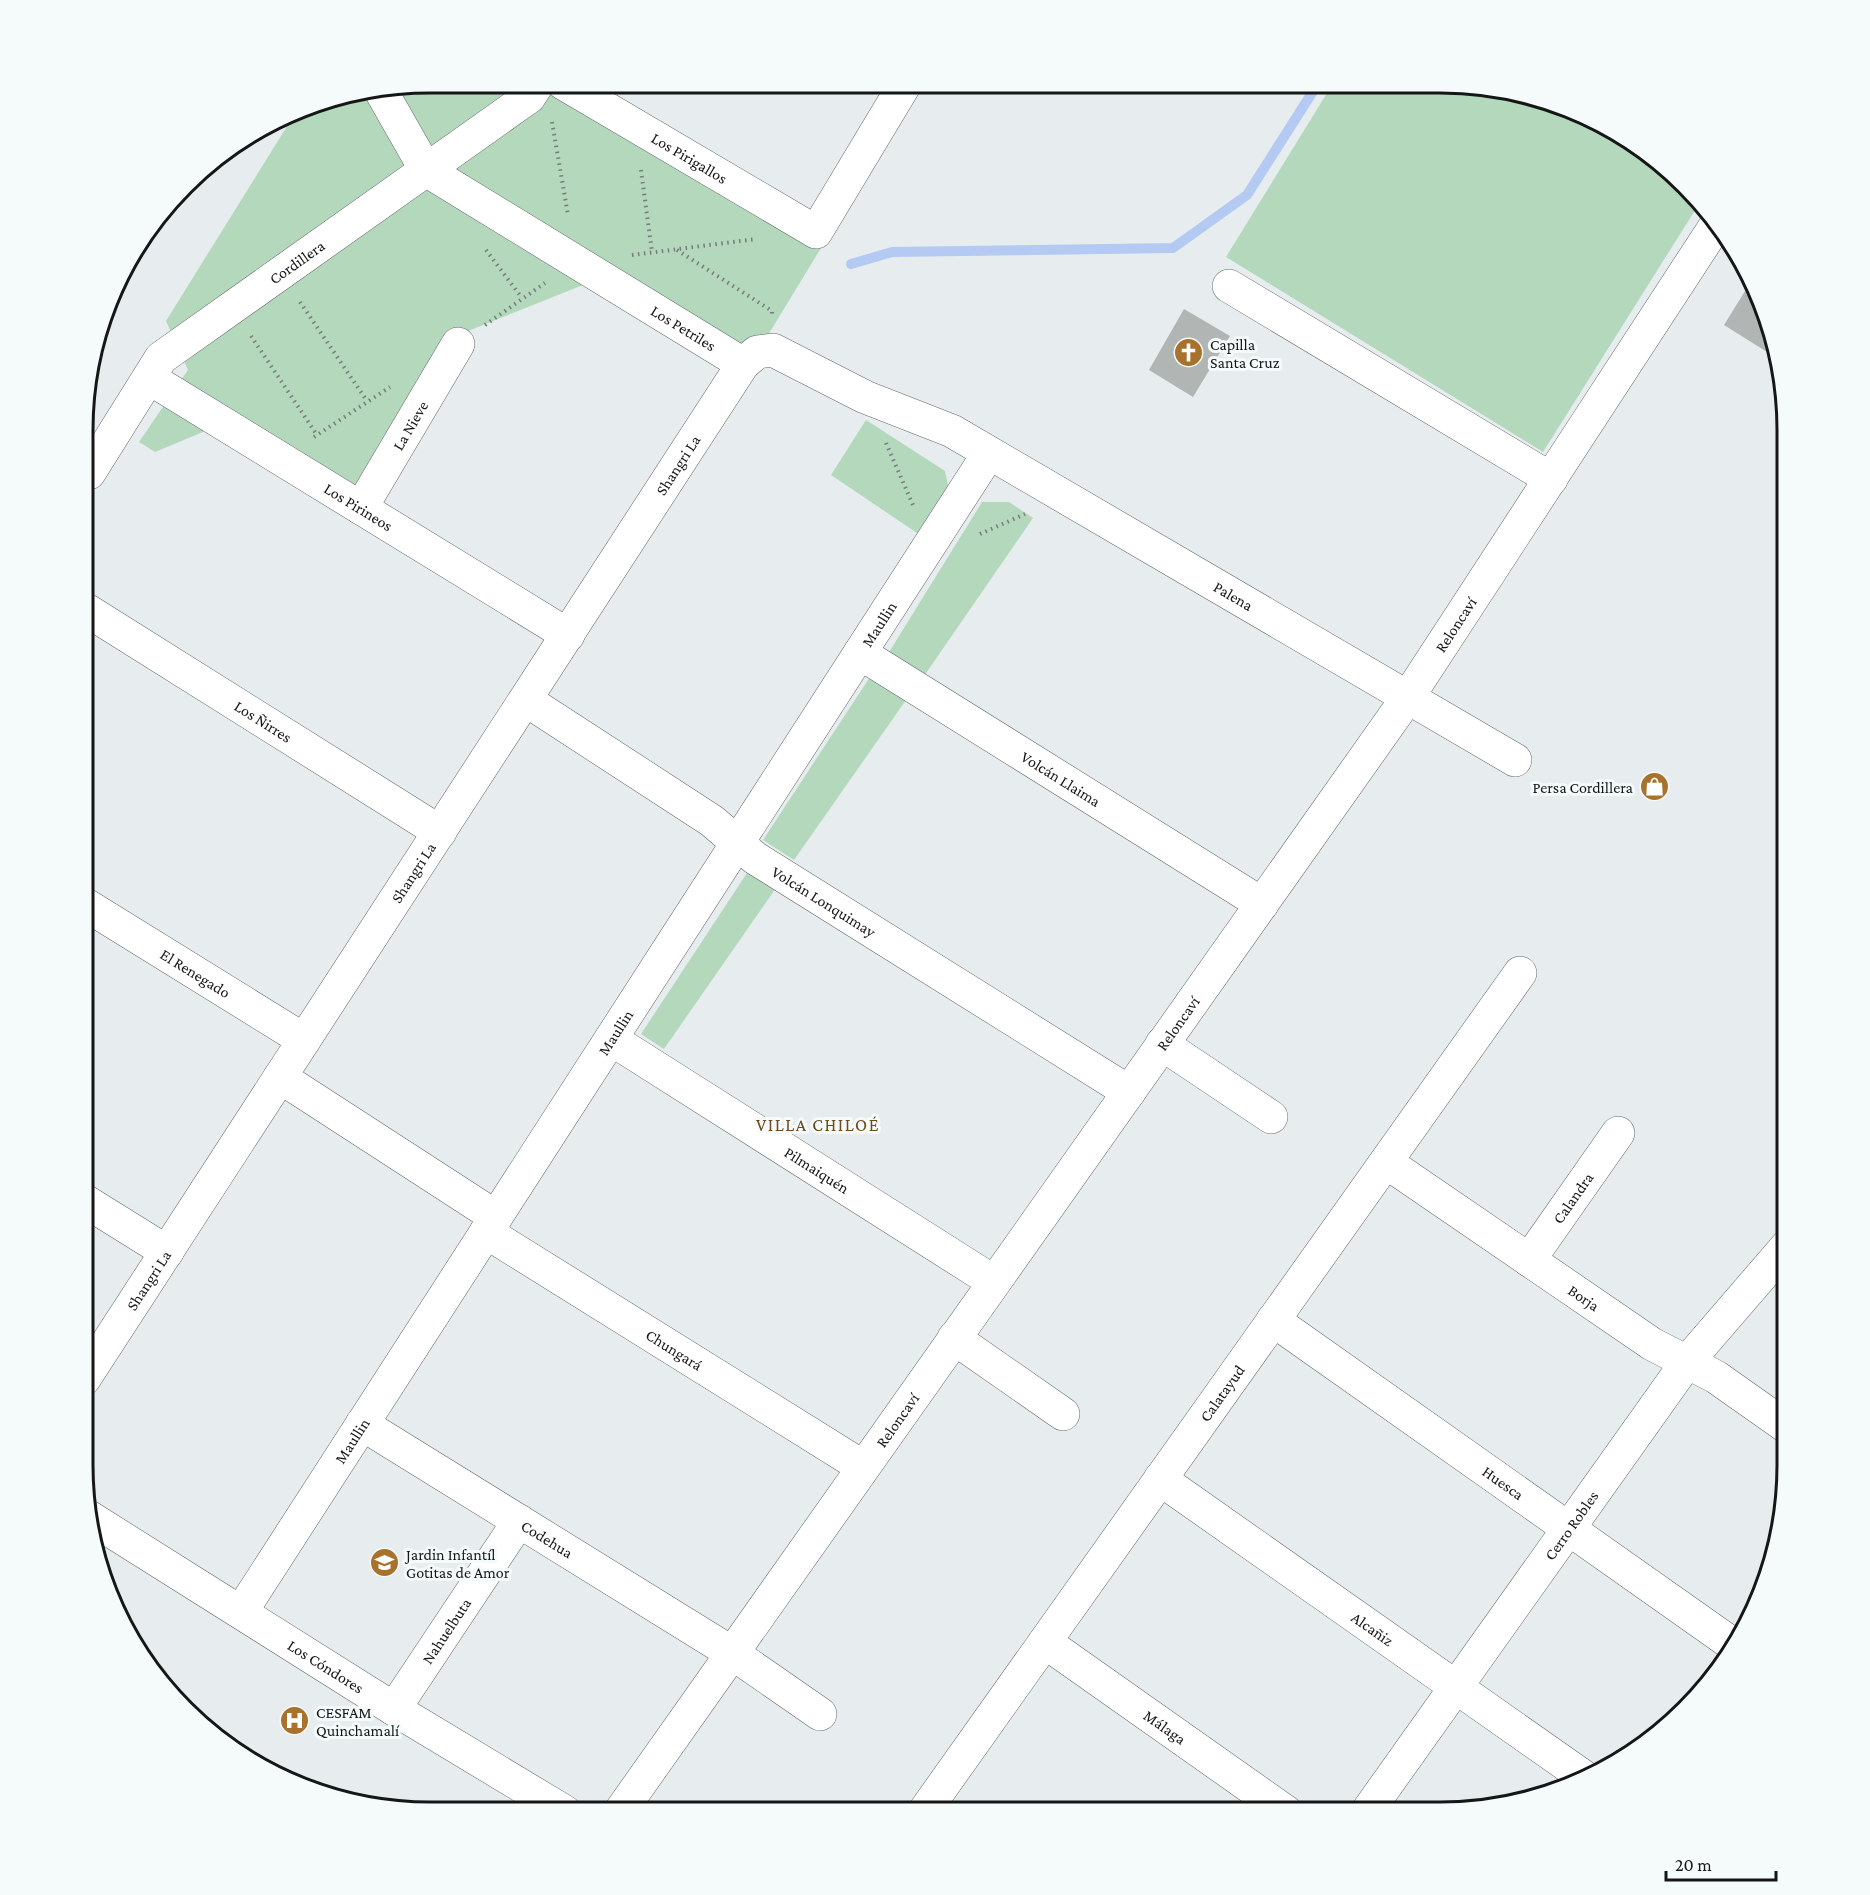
<svg xmlns="http://www.w3.org/2000/svg" width="1870" height="1895" font-family="'Crimson Pro',serif">
  <style>
    .green { fill: #b4d8bc }
    .lines { fill: none; stroke-linecap: round; stroke-linejoin: round }
    .stream { stroke: #b4caf3; stroke-width: 10 }
    .building { fill: #b1b6b5 }
    .minor-casing { stroke: #64696a; stroke-width: 34 }
    .tertiary-casing { stroke: #64696a; stroke-width: 34 }
    .path { stroke: #787c7c; stroke-width: 4; stroke-dasharray: 1.5 4.5; stroke-linecap: butt }
    .minor { stroke: #fff; stroke-width: 33 }
    .tertiary { stroke: #fff; stroke-width: 33 }
    .labels { text-anchor: middle; stroke-width: 6; stroke-linejoin: round; paint-order: stroke }
    .street-label { font-size: 16px; fill: #151717; stroke: #f5fafb }
    .poi-label { font-size: 16px; fill: #151717; stroke: #f5fafb; text-anchor: start }
    .neighbourhood-label { font-size: 18px; letter-spacing: 1.5px; fill: #6f4a1a; stroke: #f5fafb }
    .rim { fill: none; stroke: #151717; stroke-width: 3 }
  </style>
  <rect width="100%" height="100%" fill="#e7edee"/>
  <g class="green">
    <path d="M430,83H551L821,248L765,340L737,346L618,271L453,337L355,489L239,417L155,452L139,442L188,370L166,321L294,115L318,101Z"/>
    <path d="M1332,85H1485L1614,129L1699,204L1543,452L1226,257Z"/>
    <path d="M866,420L945,471L950,495L923,537L831,475Z"/>
    <path d="M982,502H1009L1033,518L922,679L886,657Z"/>
    <path d="M870,677L906,700L794,860L763,840Z"/>
    <path d="M749,870L776,888L664,1049L641,1034Z"/>
  </g>
  <g class="lines">
    <path class="stream" d="M851,264L892,252L1173,248L1247,195L1317,85"/>
  </g>
  <g class="building">
    <path d="M1750,283L1769,318L1774,341L1767,352L1724,325Z"/>
    <path d="M1184,309L1230,336L1193,397L1149,370Z"/>
  </g>
  <g class="lines">
    <defs>
      <g id="minor">
        <path id="s1" d="M563,83L816,232L905,84"/>
        <path id="s2" d="M381,91L426,170L743,364L757,352L773,350L865,397L952,431L1515,760"/>
        <path d="M1229,286L1551,479"/>
        <path id="s3" d="M149,378L568,635"/>
        <path id="s4" d="M89,473L161,358L529,97L538,83"/>
        <path id="s5" d="M361,508L458,344"/>
        <path id="s6" d="M88,611L440,832"/>
        <path id="s7" d="M860,653L1262,904"/>
        <path id="s8" d="M526,700L712,821L755,858L1129,1092"/>
        <path id="s9" d="M86,905L304,1040"/>
        <path id="s10" d="M611,1039L994,1282"/>
        <path d="M1162,1044L1271,1117"/>
        <path d="M280,1077L496,1217"/>
        <path id="s11" d="M1386,1162L1652,1344L1716,1377L1787,1427"/>
        <path d="M85,1201L167,1252"/>
        <path id="s12" d="M486,1232L863,1467"/>
        <path id="s13" d="M1529,1260L1618,1133"/>
        <path id="s14" d="M1273,1320L1735,1646"/>
        <path d="M954,1338L1063,1414"/>
        <path id="s15" d="M84,1379L743,364"/>
        <path id="s16" d="M362,1424L732,1653L820,1714"/>
        <path id="s17" d="M1160,1479L1584,1777"/>
        <path id="s18" d="M241,1612L989,453"/>
        <path id="s19" d="M1045,1642L1286,1812"/>
        <path id="s20" d="M394,1709L519,1521"/>
        <path id="s21" d="M924,1812L1520,973"/>
        <path id="s22" d="M1367,1812L1687,1362L1787,1246"/>
      </g>
      <g id="tertiary">
        <path id="s23" d="M89,1517L394,1709L565,1812"/>
        <path id="s24" d="M620,1812L1408,697L1718,222"/>
      </g>
    </defs>
    <use href="#minor" class="minor-casing"/>
    <use href="#tertiary" class="tertiary-casing"/>
    <g class="path">
      <path d="M552,122L568,215"/>
      <path d="M641,170L652,252"/>
      <path d="M486,250L522,298"/>
      <path d="M677,250L772,311V316"/>
      <path d="M632,255L756,239"/>
      <path d="M300,302L367,401"/>
      <path d="M485,325L545,283"/>
      <path d="M251,336L317,435"/>
      <path d="M314,437L390,387"/>
      <path d="M886,443L913,505"/>
      <path d="M980,534L1025,514"/>
    </g>
    <use href="#minor" class="minor"/>
    <use href="#tertiary" class="tertiary"/>
  </g>
  <defs>
    <symbol id="church-disc" viewBox="-11 -11 22 22"><circle r="9.5" fill="#a8722c" stroke="#f5fafb"/><path d="M-1.2-6h2.4v3.5h3.3v2.4h-3.3V6h-2.4V-.1h-3.3v-2.4h3.3Z" fill="#fff"/></symbol>
    <symbol id="shop-disc" viewBox="-11 -11 22 22"><circle r="9.5" fill="#a8722c" stroke="#f5fafb"/><path d="M-5-2.5h2.3a2.7 3.5 0 0 1 5.4 0H5L5.5 6h-11ZM-1.5-2.5h3a1.5 2.3 0 0 0-3 0Z" fill="#fff"/></symbol>
    <symbol id="school-disc" viewBox="-11 -11 22 22"><circle r="9.5" fill="#a8722c" stroke="#f5fafb"/><path d="M0-5L7-2L0 1L-7-2ZM-4 1L0 2.5L4 1V4Q0 6-4 4Z" fill="#fff"/></symbol>
    <symbol id="hospital-disc" viewBox="-11 -11 22 22"><circle r="9.5" fill="#a8722c" stroke="#f5fafb"/><path d="M-5-5h3v3.5h4V-5h3V5h-3V1.5h-4V5h-3Z" fill="#fff"/></symbol>
  </defs>
  <g fill-rule="evenodd">
    <use href="#church-disc" x="1172" y="336" width="33" height="33"/>
    <use href="#shop-disc" x="1638" y="770" width="33" height="33"/>
    <use href="#school-disc" x="368" y="1546" width="33" height="33"/>
    <use href="#hospital-disc" x="278" y="1704" width="33" height="33"/>
  </g>
  <g class="labels">
    <g class="street-label">
      <text dy="6" stroke="none"><textPath href="#s1" startOffset="147">Los Pirigallos</textPath></text>
      <text dy="6" stroke="none"><textPath href="#s4" startOffset="302">Cordillera</textPath></text>
      <text dy="6" stroke="none"><textPath href="#s2" startOffset="393">Los Petriles</textPath></text>
      <text dy="6" stroke="none"><textPath href="#s5" startOffset="96">La Nieve</textPath></text>
      <text dy="6" stroke="none"><textPath href="#s15" startOffset="1090">Shangri La</textPath></text>
      <text dy="6" stroke="none"><textPath href="#s3" startOffset="246">Los Pirineos</textPath></text>
      <text dy="6" stroke="none"><textPath href="#s2" startOffset="1020">Palena</textPath></text>
      <text dy="6" stroke="none"><textPath href="#s18" startOffset="1176">Maullin</textPath></text>
      <text dy="6" stroke="none"><textPath href="#s24" startOffset="1452">Reloncaví</textPath></text>
      <text dy="6" stroke="none"><textPath href="#s6" startOffset="207">Los Ñirres</textPath></text>
      <text dy="6" stroke="none"><textPath href="#s7" startOffset="237">Volcán Llaima</textPath></text>
      <text dy="6" stroke="none"><textPath href="#s15" startOffset="604">Shangri La</textPath></text>
      <text dy="6" stroke="none"><textPath href="#s8" startOffset="360">Volcán Lonquimay</textPath></text>
      <text dy="6" stroke="none"><textPath href="#s9" startOffset="129">El Renegado</textPath></text>
      <text dy="6" stroke="none"><textPath href="#s24" startOffset="966">Reloncaví</textPath></text>
      <text dy="6" stroke="none"><textPath href="#s18" startOffset="690">Maullin</textPath></text>
      <text dy="6" stroke="none"><textPath href="#s10" startOffset="244">Pilmaiquén</textPath></text>
      <text dy="6" stroke="none"><textPath href="#s13" startOffset="76">Calandra</textPath></text>
      <text dy="6" stroke="none"><textPath href="#s15" startOffset="118">Shangri La</textPath></text>
      <text dy="6" stroke="none"><textPath href="#s11" startOffset="240">Borja</textPath></text>
      <text dy="6" stroke="none"><textPath href="#s12" startOffset="222">Chungará</textPath></text>
      <text dy="6" stroke="none"><textPath href="#s21" startOffset="514">Calatayud</textPath></text>
      <text dy="6" stroke="none"><textPath href="#s24" startOffset="480">Reloncaví</textPath></text>
      <text dy="6" stroke="none"><textPath href="#s18" startOffset="204">Maullin</textPath></text>
      <text dy="6" stroke="none"><textPath href="#s14" startOffset="282">Huesca</textPath></text>
      <text dy="6" stroke="none"><textPath href="#s22" startOffset="352">Cerro Robles</textPath></text>
      <text dy="6" stroke="none"><textPath href="#s16" startOffset="218">Codehua</textPath></text>
      <text dy="6" stroke="none"><textPath href="#s17" startOffset="260">Alcañiz</textPath></text>
      <text dy="6" stroke="none"><textPath href="#s20" startOffset="94">Nahuelbuta</textPath></text>
      <text dy="6" stroke="none"><textPath href="#s23" startOffset="280">Los Cóndores</textPath></text>
      <text dy="6" stroke="none"><textPath href="#s19" startOffset="147">Málaga</textPath></text>
    </g>
    <g class="poi-label">
      <text x="1210" y="350">Capilla<tspan x="1210" dy="18">Santa Cruz</tspan></text>
      <text x="1633" y="793" text-anchor="end">Persa Cordillera</text>
      <text x="406" y="1560">Jardin Infantíl<tspan x="406" dy="18">Gotitas de Amor</tspan></text>
      <text x="316" y="1718">CESFAM<tspan x="316" dy="18">Quinchamalí</tspan></text>
    </g>
    <g class="neighbourhood-label">
      <text x="818" y="1131">VILLA CHILOÉ</text>
    </g>
  </g>
  <path d="M0 0H1870V1895H0ZM430 93H1440A337 337 0 0 1 1777 430V1465A337 337 0 0 1 1440 1802H430A337 337 0 0 1 93 1465V430A337 337 0 0 1 430 93Z" fill="#f5fafb" fill-rule="evenodd"/>
  <path class="rim" d="M430 93H1440A337 337 0 0 1 1777 430V1465A337 337 0 0 1 1440 1802H430A337 337 0 0 1 93 1465V430A337 337 0 0 1 430 93Z"/>
  <path d="M1666 1871v9h110v-9" fill="none" stroke="#151717" stroke-width="3"/>
  <text x="1675" y="1871" font-size="18" fill="#151717" stroke="#f5fafb" stroke-width="4.5" paint-order="stroke">20 m</text>
</svg>
